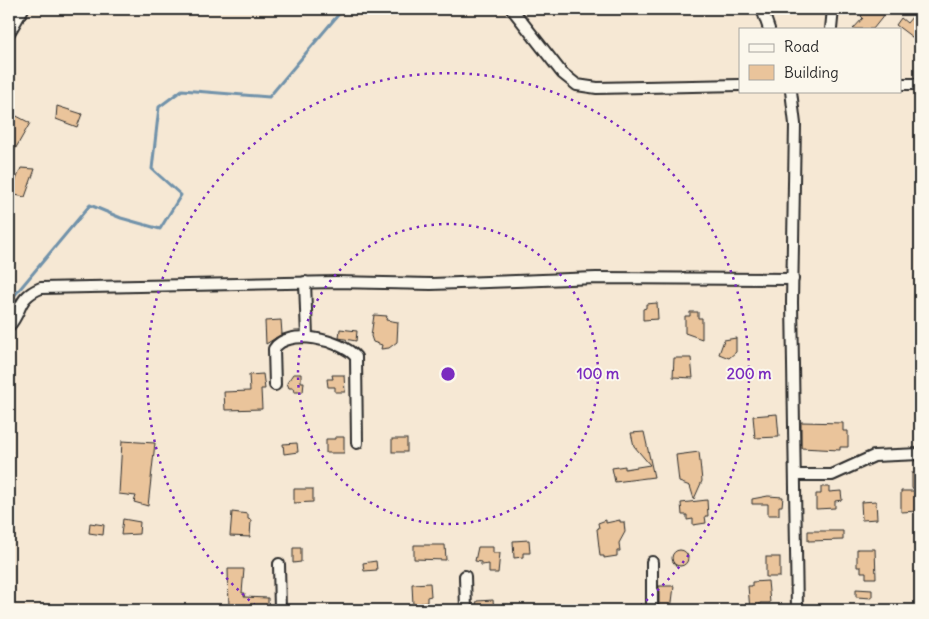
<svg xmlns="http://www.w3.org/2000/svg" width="929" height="619" font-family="Delius,sans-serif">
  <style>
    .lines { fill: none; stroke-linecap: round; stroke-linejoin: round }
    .stream { stroke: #7192aa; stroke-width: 3 }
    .building { fill: #eac49b; stroke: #2b2b2b }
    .minor-casing { stroke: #2b2b2b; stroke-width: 14 }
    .minor { stroke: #fbf7ec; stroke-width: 10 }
    .ring { fill: none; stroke: #7b2cbf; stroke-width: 2.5; stroke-dasharray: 2.5 5 }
    .centre { fill: #7b2cbf; stroke: #fbf7ec; stroke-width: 2.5 }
    .ring-label { font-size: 15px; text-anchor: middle; font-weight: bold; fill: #7b2cbf; stroke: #fbf7ec; stroke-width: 4; stroke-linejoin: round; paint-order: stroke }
  </style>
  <rect width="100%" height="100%" fill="#f6e8d4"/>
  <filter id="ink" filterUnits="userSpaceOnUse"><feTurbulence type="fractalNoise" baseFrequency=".02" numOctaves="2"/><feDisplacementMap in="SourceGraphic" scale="10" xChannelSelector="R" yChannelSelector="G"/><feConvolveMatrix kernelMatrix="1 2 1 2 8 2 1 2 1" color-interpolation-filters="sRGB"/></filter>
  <g filter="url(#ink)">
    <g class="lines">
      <g class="stream">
        <path d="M9,302L90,205L121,218L160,229L181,195L152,169L159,107L182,90L269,97L343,9"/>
        <path d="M9,447L11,452L9,457"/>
      </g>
    </g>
    <g class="building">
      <path d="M867,9H889L873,29H853L863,18L861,16Z"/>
      <path d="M919,9H920V43L896,25L901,18L907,23Z"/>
      <path d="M57,106L82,114L77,127L56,119Z"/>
      <path d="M9,112L30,123L9,160Z"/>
      <path d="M21,168L35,169L25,197L10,194Z"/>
      <path d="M657,303L658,319L643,320V309L646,308V304Z"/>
      <path d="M690,312H698V318H702V339L685,333V316H690Z"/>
      <path d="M374,315L387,316L386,320L398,322L397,342L389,348L381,349L382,345L373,342L371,336Z"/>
      <path d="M281,320L282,334L266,344L265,321Z"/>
      <path d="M340,329L357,331L356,341L339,338Z"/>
      <path d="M736,338V352L729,358L719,354L724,340Z"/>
      <path d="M674,358H691L693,378L673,377Z"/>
      <path d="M263,374L265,389H261L262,409L225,410L224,392L250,391L249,375Z"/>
      <path d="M293,374H301V382H304L303,392H294L293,388H289L287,383Z"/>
      <path d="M332,375H344L345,392H335V387H328L327,379H333Z"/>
      <path d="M777,414L779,437L755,438L753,416Z"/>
      <path d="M801,422L843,423V431H848V447H840V450L801,448Z"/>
      <path d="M644,432L654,477L615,482L612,468L625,466V469L650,465L634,446L631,433Z"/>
      <path d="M335,437H344V453H326V439H335Z"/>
      <rect x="392" y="439" width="15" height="13"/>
      <path d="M122,441L155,443L148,506L134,502L136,496L119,494Z"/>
      <path d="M297,443L298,452L284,454L283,444Z"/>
      <path d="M699,452L702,481L694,499L690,486L679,482L676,455Z"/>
      <rect x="912" y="473" width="8" height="15"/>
      <path d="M821,487H829V492L841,491L842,500L835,501V508L816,509V494H821Z"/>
      <path d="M294,489H313V502L294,503Z"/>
      <path d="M901,491H917L918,511L901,512Z"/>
      <path d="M768,496L783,497L782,506H779V515H768V504H752V499Z"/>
      <path d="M707,500L708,516H705L706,523L693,525V519L687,520V515H682L681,503Z"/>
      <path d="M876,501L877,519L862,520L861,502Z"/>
      <path d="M232,512L248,514V519L251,520L250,537L230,536Z"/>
      <path d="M123,519L140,522L139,534L121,535Z"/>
      <path d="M606,520V523L620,520V522H624L625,532L619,543L620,551H617V556L604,558V556H600L597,529L599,528L598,523Z"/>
      <path d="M90,523L104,525L103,535L89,533Z"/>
      <path d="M808,531H843V540L808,541Z"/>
      <path d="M529,540L530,553H523V557L514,558L513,541Z"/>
      <path d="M414,545H445L446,560L414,559Z"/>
      <path d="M478,547H493V553H500L498,573H489V564L481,565V562L475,561Z"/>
      <path d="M293,548H301V562L293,563Z"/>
      <path d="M857,549H875L876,578H866V572H861V567H857Z"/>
      <circle cx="680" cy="558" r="8"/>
      <rect x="766" y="557" width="14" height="20"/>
      <path d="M376,561L377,570L364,571L363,563Z"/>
      <path d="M228,569H244L242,593H245L244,597L268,598V610L229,609Z"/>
      <path d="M768,581L770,603H760V610H750L748,586H752V582Z"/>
      <path d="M430,583L431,596L427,597V602L413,605L412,584Z"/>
      <path d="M659,586H674L671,610H659Z"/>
      <path d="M856,589L872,590V598L856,597Z"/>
      <path d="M493,600L494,610H475L477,601Z"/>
    </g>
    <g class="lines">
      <defs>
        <g id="minor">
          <path d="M512,9L562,73L577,85L597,88L740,85"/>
          <path d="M762,9L769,29"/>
          <path d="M831,29L833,9"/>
          <path d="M9,33L23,9"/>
          <path d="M900,84H920"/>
          <path d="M791,91L795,124L792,303L797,610"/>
          <path d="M305,282L307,337"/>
          <path d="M9,326C23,311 16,298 41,288L336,282L431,284L596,278L793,279"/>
          <path d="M275,385L274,349C287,327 342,340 356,357L357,443"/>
          <path d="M796,475H832L874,456L920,454"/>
          <path d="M652,562V610"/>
          <path d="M279,564L280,610"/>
          <path d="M465,576L466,610"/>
        </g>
      </defs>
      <use href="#minor" class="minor-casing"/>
      <use href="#minor" class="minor"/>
    </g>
  </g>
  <g class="ring">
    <circle cx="448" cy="374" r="150"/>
    <path d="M261 610A301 301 0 1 1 635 610"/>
  </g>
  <circle cx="448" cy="374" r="8" class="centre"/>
  <g class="ring-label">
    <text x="598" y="379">100 m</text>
    <text x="749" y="379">200 m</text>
  </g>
  <rect width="929" height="619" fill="none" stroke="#fbf7ec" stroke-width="30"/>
  <rect x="15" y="15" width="899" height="589" fill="none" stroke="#2b2b2b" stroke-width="2" filter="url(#ink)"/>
  <rect x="739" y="28" width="162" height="65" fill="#fbf7ec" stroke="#a8a59f"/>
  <rect x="749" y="44" width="25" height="8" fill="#fbf7ec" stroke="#a8a59f"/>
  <text x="784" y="52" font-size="15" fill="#2b2b2b">Road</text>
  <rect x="749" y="65" width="25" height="15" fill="#eac49b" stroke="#a8a59f"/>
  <text x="784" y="78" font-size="15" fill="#2b2b2b">Building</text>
</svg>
